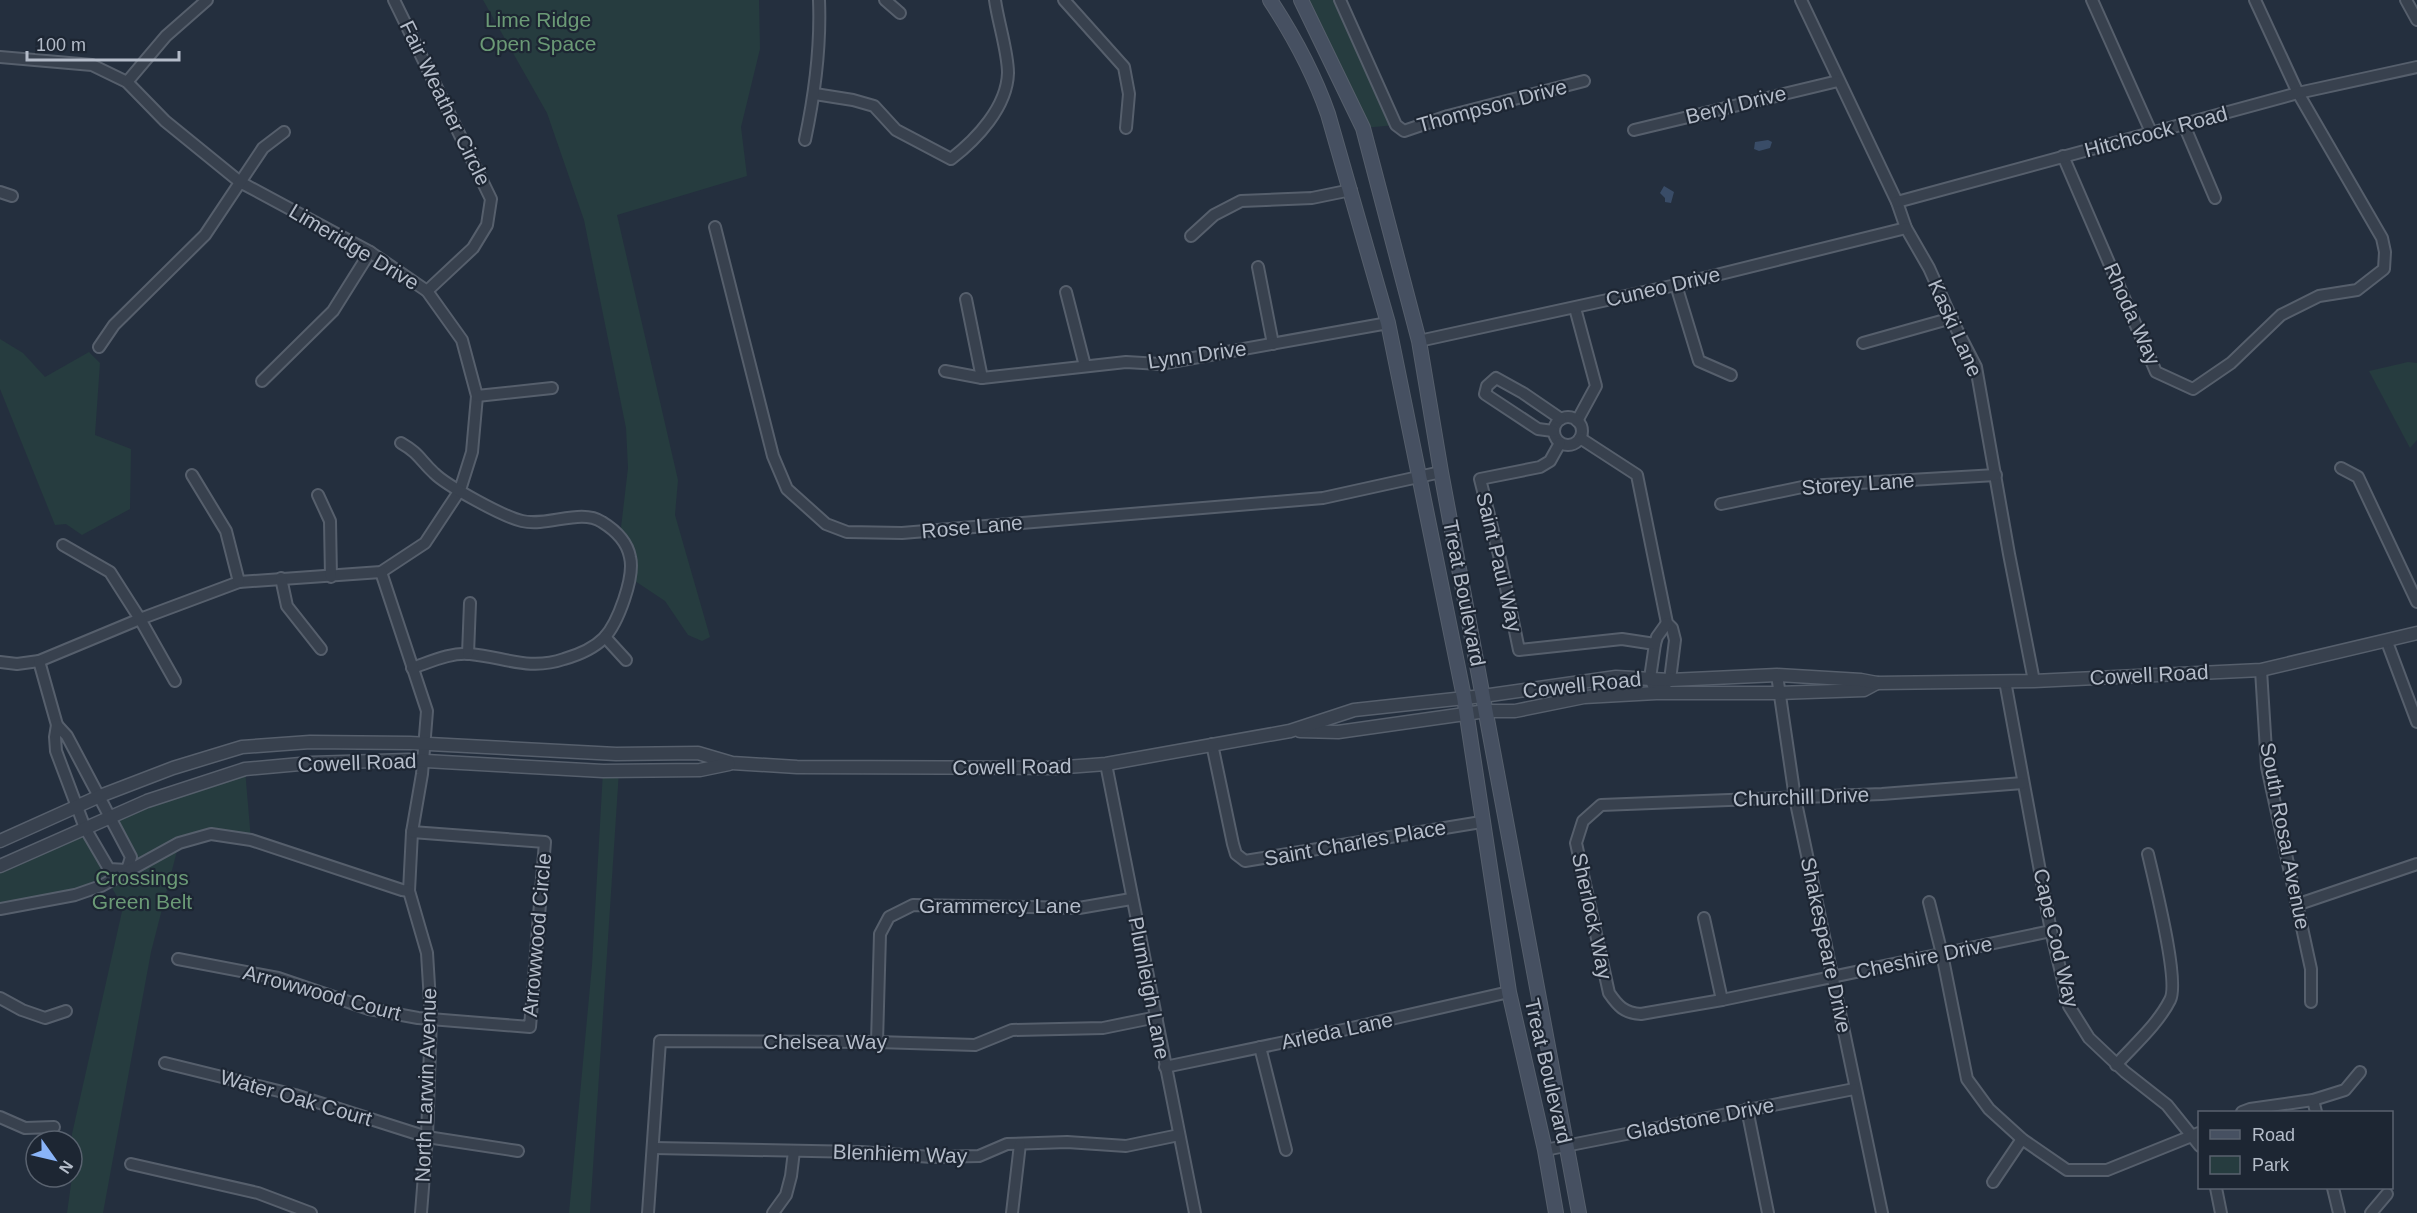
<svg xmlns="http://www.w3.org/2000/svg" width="2417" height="1213" font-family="Helvetica,sans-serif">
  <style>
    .green { fill: #263c3f }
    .water { fill: #394c67 }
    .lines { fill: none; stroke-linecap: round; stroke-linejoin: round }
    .minor-casing { stroke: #565f6c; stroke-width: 14 }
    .tertiary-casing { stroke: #565f6c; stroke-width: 15 }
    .secondary-casing { stroke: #565f6c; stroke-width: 16 }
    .minor { stroke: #38414e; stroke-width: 10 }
    .tertiary { stroke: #38414e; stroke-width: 12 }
    .secondary { stroke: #465061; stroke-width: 14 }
    .labels { text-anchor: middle; stroke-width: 4.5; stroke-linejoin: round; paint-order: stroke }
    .park-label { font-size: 21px; fill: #6b9a76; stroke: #1d2633 }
    .street-label { font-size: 21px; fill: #b4bcc9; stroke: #1d2633 }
  </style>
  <rect width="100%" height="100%" fill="#242f3e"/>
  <g class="green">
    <path d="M483,0H759L760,49L741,127L747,176L617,215L678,480L675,515L710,637L702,641L688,635L665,601L629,577L620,536L628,468L626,428L584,220L547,113Z"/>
    <path d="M1301,0H1340L1396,125L1363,128Z"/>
    <path d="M0,339L23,353L45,377L89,352L100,363L95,435L131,449L130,509L82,535L66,524L55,525L0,389Z"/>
    <path d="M2408,362L2417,363V440L2410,448L2369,371Z"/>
    <path d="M245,769L251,840L211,834L179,843L151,952L103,1213H67L72,1177V1134L123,907L108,881L0,909V866L85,828L109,869L127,870L131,857L111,816Z"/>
    <path d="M603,771H619L590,1213H569L592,965Z"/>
  </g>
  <g class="water">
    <path d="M1768,140L1772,142L1770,148L1759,151L1754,149L1755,142Z"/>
    <path d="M1664,186L1674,192L1671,203L1665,202V198L1660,193Z"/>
  </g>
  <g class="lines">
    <defs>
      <g id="minor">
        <path d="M394,0L491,199L487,225L473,248L427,291"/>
        <path d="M885,0L900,13"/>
        <path d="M1064,0L1124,67L1129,94L1126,128"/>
        <path d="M1340,0L1396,125L1404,131L1448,116L1584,81"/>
        <path d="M1801,0L1897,202L1906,228L1929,268L1955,326L1976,367L2009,554L2034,681"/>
        <path d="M2092,0L2151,132"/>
        <path d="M2406,0L2417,20"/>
        <path d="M0,57L92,65L127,82L165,121L240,182L370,252L427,291L462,340L477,396L472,452L460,490L425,543L381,572L239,582L140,619L39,661L17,664L0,662"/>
        <path d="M127,82L166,36L207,0"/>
        <path d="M815,94L853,100L874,106L896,130L951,159C977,139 1007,107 1008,73C1008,52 998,22 995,0"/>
        <path d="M2184,125L2215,198"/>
        <path d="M1634,130L1838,81"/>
        <path d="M805,140C815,93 821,49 819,0"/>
        <path d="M2063,156L2156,372L2193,389L2231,363L2281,315L2319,296L2357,290L2384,269L2385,252L2382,238L2298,93L2255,0"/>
        <path d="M0,192L12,196"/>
        <path d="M1897,202L2298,93L2417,67"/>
        <path d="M715,227L773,456L787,489L826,524L847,532L902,533L1323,498L1441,472"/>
        <path d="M1191,236L1214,215L1241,201L1312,198L1351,190"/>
        <path d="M1258,267L1273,344"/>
        <path d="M1676,285L1699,361L1731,375"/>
        <path d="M1066,292L1085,366"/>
        <path d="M966,299L982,378"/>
        <path d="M1575,308L1596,386L1577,421"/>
        <path d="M1419,341L1676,285L1906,228"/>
        <path d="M1863,343L1952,318"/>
        <path d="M99,347L114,325L205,235L263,148L284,132"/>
        <path d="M945,371L982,378L1126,362L1160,364L1388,323"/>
        <path d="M262,381L333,311L370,252"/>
        <path d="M477,396L552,388"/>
        <circle cx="1568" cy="431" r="14"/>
        <path d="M1553,431L1538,429L1485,394L1487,386L1496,378L1523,393L1561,419"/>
        <path d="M1580,438L1637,475L1667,623L1672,628L1675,640L1670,680L1656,693L1650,678L1655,644"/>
        <path d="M401,443C420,454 419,459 434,473C447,486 504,517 522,521C548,527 581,508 602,522C615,530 627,541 630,557C635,577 618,623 604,638C594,648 578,655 564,659C529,671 504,657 470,654C451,652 430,662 412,668"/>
        <path d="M1560,443L1550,461L1540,467L1480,479L1500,559L1519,650L1622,639L1655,644L1657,637L1667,623"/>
        <path d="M2341,468L2358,477L2417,602"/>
        <path d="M192,475L226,531L239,582"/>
        <path d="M318,495L330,521L331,577"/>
        <path d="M1721,504L1807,486L1996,475"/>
        <path d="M63,545L110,572L140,619L175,681"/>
        <path d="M381,572L427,711L422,774L412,832L409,891L427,953L431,1018L427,1137L421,1213"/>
        <path d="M281,578L287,606L321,649"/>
        <path d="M605,637L626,660"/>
        <path d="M2387,642L2417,722"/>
        <path d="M468,654L470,603"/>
        <path d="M39,661L57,725"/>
        <path d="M2261,670L2267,767L2311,969V1002"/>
        <path d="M1777,675L1795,798L1882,1213"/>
        <path d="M2005,681L2051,931L2069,1006L2089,1038L2125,1072L2167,1105L2200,1146"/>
        <path d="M57,725L67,736L131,857L127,870L109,869L85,828L56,751L55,737Z"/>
        <path d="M1212,744L1233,844L1236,854L1245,861L1481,822"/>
        <path d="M1106,764L1195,1213"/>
        <path d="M2023,783L1882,794L1601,805L1583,821L1576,843L1609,993C1618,1006 1624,1013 1641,1014L1722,1000L2051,931"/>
        <path d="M1929,902L1942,954L1967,1079L1989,1109L2022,1139L2067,1170H2107L2199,1133"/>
        <path d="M2296,905L2417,864"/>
        <path d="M0,909L75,895L101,886L179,843L211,834L251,840L402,890L409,891"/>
        <path d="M1704,918L1722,1000"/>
        <path d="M178,959L278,978L369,1009L418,1018L530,1027L545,842L412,832"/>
        <path d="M0,998L22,1010L45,1018L66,1011"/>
        <path d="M877,1042L880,934L889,917L913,905L1079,908L1131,899"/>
        <path d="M1260,1047L1286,1150"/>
        <path d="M165,1063L295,1095L427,1137L518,1151"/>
        <path d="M2116,1065C2134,1045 2158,1024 2170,1000C2180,982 2154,880 2148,854"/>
        <path d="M1165,1067L1343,1030L1509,992"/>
        <path d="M2313,1100L2316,1112"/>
        <path d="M1747,1109L1768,1213"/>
        <path d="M2242,1112L2250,1109L2313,1100L2345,1090L2360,1072"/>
        <path d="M0,1117L25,1128L54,1127"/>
        <path d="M654,1148L861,1152L932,1157L979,1156L1007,1144L1067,1142L1126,1146L1179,1135"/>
        <path d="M1545,1150L1854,1089"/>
        <path d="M131,1164L258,1193L311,1213"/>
        <path d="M1993,1182L2022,1139"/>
        <path d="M2216,1188L2221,1213"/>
        <path d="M2333,1188L2339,1213"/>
        <path d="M648,1213L660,1041L877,1042L975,1045L1012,1030L1103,1028L1157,1017"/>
        <path d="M773,1213L786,1195L791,1176L794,1151"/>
        <path d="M1012,1213L1020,1144"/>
        <path d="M2371,1213L2387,1194"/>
      </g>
      <g id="tertiary">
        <path d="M1300,731L1338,732L1486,711H1515L1584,697L1656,693H1778L1864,690L1877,683"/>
        <path d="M0,841L100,796L173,768L242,747L310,742L410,743L616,754L698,753L732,763L797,767L1053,768L1106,764L1290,731L1354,710L1483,696L1616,677L1670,680L1777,675L1861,680L1877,683L2034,681L2261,670L2417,633"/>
        <path d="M0,866L147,801L245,769L311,763L408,760L603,771L700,770L729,764"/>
      </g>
      <g id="secondary">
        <path d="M1270,0C1293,35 1314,74 1328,114L1388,323L1464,697L1509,992L1545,1150L1556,1213"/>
        <path d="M1301,0L1363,128L1419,341L1441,472L1579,1213"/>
      </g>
    </defs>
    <use href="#minor" class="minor-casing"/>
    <use href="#tertiary" class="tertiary-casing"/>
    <use href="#secondary" class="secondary-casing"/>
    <use href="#minor" class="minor"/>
    <use href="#tertiary" class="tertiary"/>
    <use href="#secondary" class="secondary"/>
  </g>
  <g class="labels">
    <g class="park-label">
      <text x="538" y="27">Lime Ridge<tspan x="538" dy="24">Open Space</tspan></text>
      <text x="142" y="885">Crossings<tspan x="142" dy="24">Green Belt</tspan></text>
    </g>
    <g class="street-label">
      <text transform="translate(445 103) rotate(64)" y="7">Fair Weather Circle</text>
      <text transform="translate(1736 105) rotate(-14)" y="7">Beryl Drive</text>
      <text transform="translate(1492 106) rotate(-15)" y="7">Thompson Drive</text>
      <text transform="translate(2156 132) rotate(-15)" y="7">Hitchcock Road</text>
      <text transform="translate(354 247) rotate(31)" y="7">Limeridge Drive</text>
      <text transform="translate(1663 287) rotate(-13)" y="7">Cuneo Drive</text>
      <text transform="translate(2132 314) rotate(66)" y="7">Rhoda Way</text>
      <text transform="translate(1955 328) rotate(66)" y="7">Kaski Lane</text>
      <text transform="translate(1197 355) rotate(-8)" y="7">Lynn Drive</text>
      <text transform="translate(1858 484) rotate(-4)" y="7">Storey Lane</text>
      <text transform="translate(972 527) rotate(-5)" y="7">Rose Lane</text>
      <text transform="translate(1499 562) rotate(77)" y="7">Saint Paul Way</text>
      <text transform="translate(1464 593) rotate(79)" y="7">Treat Boulevard</text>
      <text transform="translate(2149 675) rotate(-3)" y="7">Cowell Road</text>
      <text transform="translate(1582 685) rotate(-6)" y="7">Cowell Road</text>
      <text transform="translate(357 763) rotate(-2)" y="7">Cowell Road</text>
      <text transform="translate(1012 767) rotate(-1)" y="7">Cowell Road</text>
      <text transform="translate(1801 797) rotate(-2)" y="7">Churchill Drive</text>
      <text transform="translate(2285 836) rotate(79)" y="7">South Rosal Avenue</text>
      <text transform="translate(1355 843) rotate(-10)" y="7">Saint Charles Place</text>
      <text x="1000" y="913">Grammercy Lane</text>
      <text transform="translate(1592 916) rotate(78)" y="7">Sherlock Way</text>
      <text transform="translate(537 935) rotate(-85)" y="7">Arrowwood Circle</text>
      <text transform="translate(2056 938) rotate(77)" y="7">Cape Cod Way</text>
      <text transform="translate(1826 945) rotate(78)" y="7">Shakespeare Drive</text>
      <text transform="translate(1924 958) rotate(-12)" y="7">Cheshire Drive</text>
      <text transform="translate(1149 988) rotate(79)" y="7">Plumleigh Lane</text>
      <text transform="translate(322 993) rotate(15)" y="7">Arrowwood Court</text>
      <text transform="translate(1337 1031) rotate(-12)" y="7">Arleda Lane</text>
      <text x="825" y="1049">Chelsea Way</text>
      <text transform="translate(1548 1071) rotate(77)" y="7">Treat Boulevard</text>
      <text transform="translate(426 1085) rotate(-88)" y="7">North Larwin Avenue</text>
      <text transform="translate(296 1098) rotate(16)" y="7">Water Oak Court</text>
      <text transform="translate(1700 1119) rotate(-11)" y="7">Gladstone Drive</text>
      <text transform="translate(900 1154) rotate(2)" y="7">Blenhiem Way</text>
    </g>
  </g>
  <rect x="2198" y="1111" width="195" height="78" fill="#1d2633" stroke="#59626f" stroke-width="1.5"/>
  <rect x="2210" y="1130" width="30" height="9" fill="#465061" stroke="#59626f" stroke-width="1.5"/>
  <text x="2252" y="1141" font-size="18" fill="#b4bcc9">Road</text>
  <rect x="2210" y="1156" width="30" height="18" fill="#263c3f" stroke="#59626f" stroke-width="1.5"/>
  <text x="2252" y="1171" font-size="18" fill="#b4bcc9">Park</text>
  <g transform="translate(54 1159) rotate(124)"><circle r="28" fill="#1d2633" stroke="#59626f" stroke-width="1.5"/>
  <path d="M0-4.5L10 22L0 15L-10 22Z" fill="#8ab4f8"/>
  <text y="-9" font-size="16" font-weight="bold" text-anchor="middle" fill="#b4bcc9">N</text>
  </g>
  <path d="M27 51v9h152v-9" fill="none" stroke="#b4bcc9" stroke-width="3"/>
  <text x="36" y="51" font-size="18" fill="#b4bcc9" stroke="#1d2633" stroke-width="4.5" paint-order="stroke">100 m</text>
</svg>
